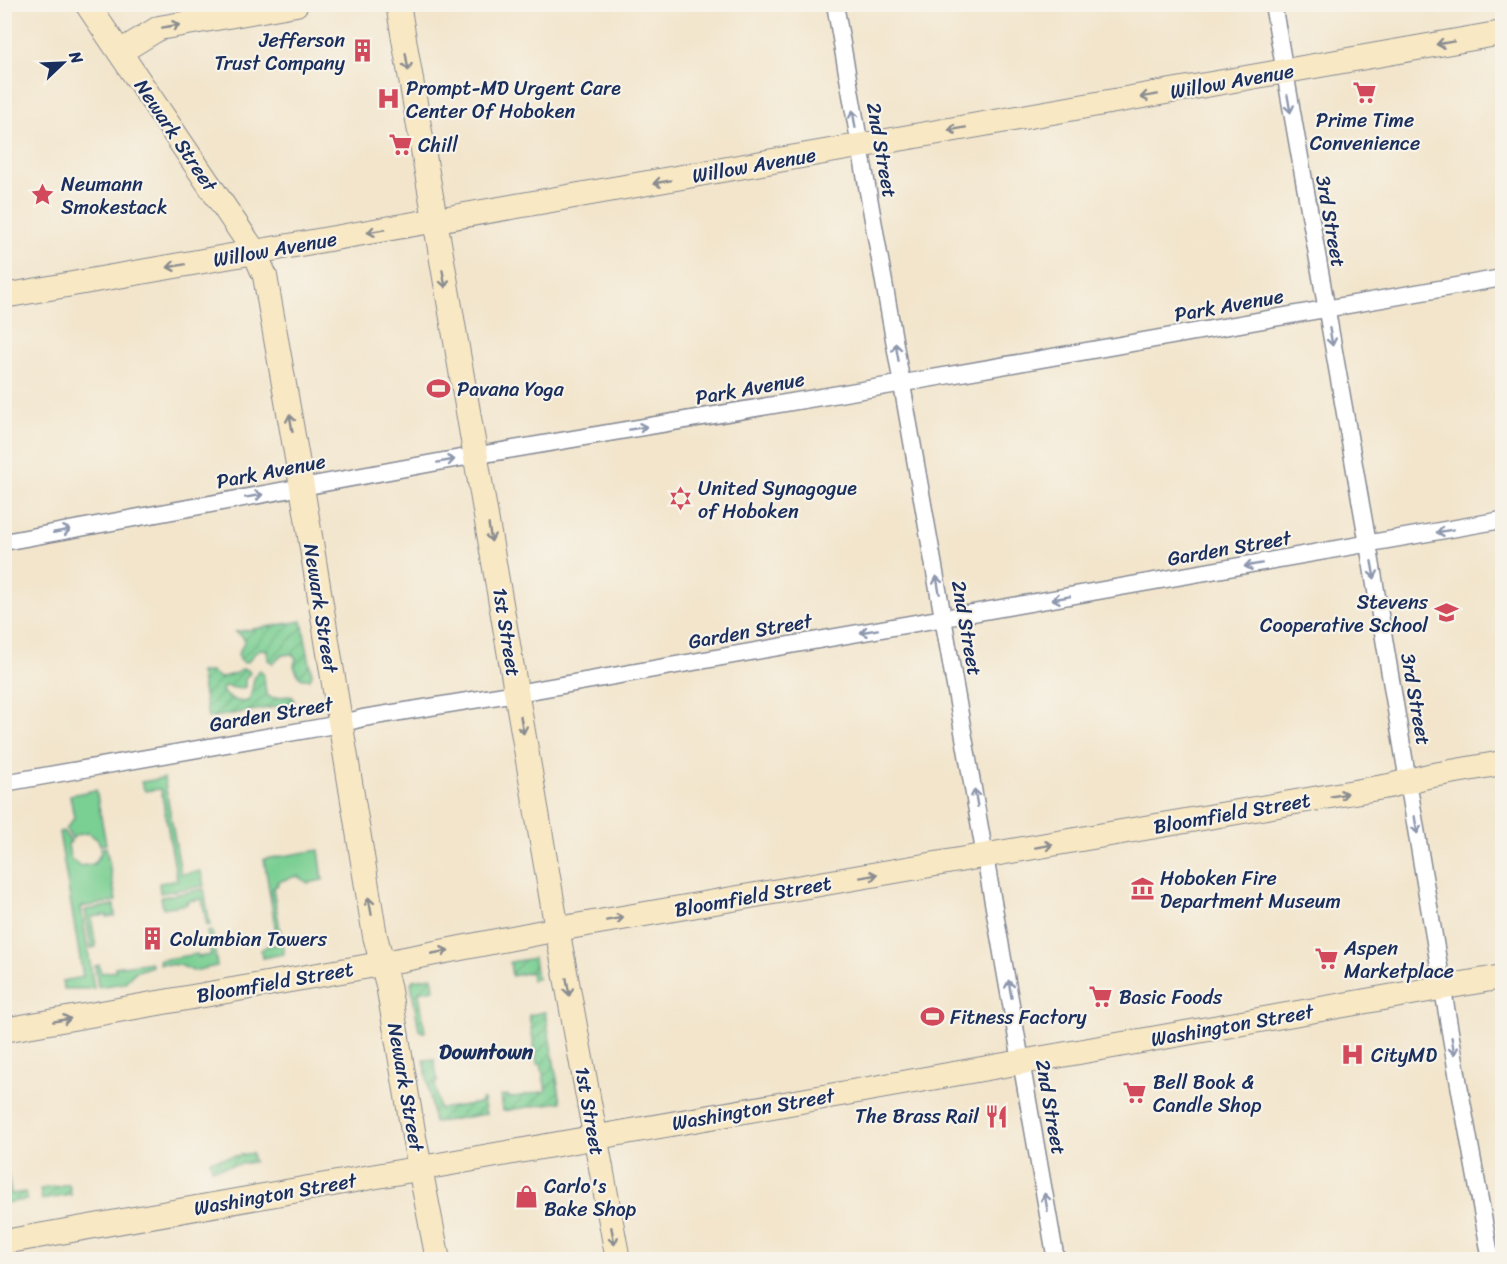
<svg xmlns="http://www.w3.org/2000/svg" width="1507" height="1264" font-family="Sriracha,sans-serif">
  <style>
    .grass { fill: #7acf93; stroke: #4a7f78; stroke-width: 1.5 }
    .garden { fill: url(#garden-furrows); stroke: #4a7f78; stroke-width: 1.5 }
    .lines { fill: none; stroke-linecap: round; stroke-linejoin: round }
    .street-casing { stroke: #868a95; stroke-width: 19 }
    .secondary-casing { stroke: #868a95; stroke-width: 26 }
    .street { stroke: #fff; stroke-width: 16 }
    .secondary { stroke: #f8e8c3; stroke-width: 24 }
    .oneway { stroke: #8a8c90 }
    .oneway2 { stroke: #8d97ae }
    .labels { text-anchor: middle; stroke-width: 4.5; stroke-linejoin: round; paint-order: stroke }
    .poi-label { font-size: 20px; fill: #1b2f5e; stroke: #f7f3e8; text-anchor: start }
    .street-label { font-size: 20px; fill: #1b2f5e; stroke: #f7f3e8 }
    .neighbourhood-label { font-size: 21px; font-weight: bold; fill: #1b2f5e; stroke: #f7f3e8 }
  </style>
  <defs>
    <pattern id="garden-furrows" width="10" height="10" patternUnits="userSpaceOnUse" patternTransform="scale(1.5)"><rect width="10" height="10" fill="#7acf93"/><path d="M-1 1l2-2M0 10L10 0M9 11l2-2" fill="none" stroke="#63a87b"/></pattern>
  </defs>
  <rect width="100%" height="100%" fill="#f7f3e8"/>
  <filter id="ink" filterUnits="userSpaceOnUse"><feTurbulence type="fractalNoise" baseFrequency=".0167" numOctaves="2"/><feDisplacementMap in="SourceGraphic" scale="12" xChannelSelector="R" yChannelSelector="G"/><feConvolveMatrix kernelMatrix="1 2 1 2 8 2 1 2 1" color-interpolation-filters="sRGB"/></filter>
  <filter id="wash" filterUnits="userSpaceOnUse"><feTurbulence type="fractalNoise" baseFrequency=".008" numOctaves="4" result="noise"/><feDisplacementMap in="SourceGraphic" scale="24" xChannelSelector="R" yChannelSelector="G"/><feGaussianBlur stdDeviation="1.35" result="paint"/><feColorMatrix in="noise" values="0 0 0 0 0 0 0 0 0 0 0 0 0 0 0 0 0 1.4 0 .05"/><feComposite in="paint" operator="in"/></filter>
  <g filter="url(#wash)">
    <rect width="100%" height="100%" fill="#f2e5cc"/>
    <g class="grass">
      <path d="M164,778L181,874L201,871L204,886L160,893L159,883L177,880L161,789L145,791L141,782Z"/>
      <path d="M96,790L106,844L100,845L98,840L88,833L76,835L72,839L66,829L74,818L70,795Z"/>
      <path d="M63,831L71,842L68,844L70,858L80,866L94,864L101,853L100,848L106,847L116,901L81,907L94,988C83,990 75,988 64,989L62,981L83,977L59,832Z"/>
      <path d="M319,850L323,880L308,883L297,876L277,882L278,885L273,888L284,954L262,958L261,950L267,946L278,944L264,859Z"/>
      <path d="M204,889L210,925L207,926L202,899L187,901V904L163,908L161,897Z"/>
      <path d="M114,905L115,916L107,917V915L91,917L96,947L91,948L85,910Z"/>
      <path d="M212,931L217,966L193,971L180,965L160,964L159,960L197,954L198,957L211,955L207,932Z"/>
      <path d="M151,962L152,966L135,972L124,983L98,987L95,966L99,965L101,973L115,971V967Z"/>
    </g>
    <g class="garden">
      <path d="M302,621L312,675L310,679H304L298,675L294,666L296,658L292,654L283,655L273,663L268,660L267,650L260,649L255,653L249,661L244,663L240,660L238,654L245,641L242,636L235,632Z"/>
      <path d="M242,669L248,670L250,673L245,679V687L241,689L224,686L222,691C227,698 240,704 248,701C255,691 250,677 260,670C268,677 262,688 268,696C276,701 284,694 293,697L294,701L292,704L208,718L200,672H211L220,678L236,673Z"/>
      <path d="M534,958L537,979L532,980L531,972L512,976L510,962Z"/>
      <path d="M432,977L434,989L419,992L425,1032H422L419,1030L411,983L413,980Z"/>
      <path d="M545,1012L561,1102L503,1111L501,1096L508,1095L509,1098L546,1091L541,1064H537L529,1015Z"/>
      <path d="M434,1059L438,1082L435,1083L439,1109L481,1103V1100L483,1099L486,1114L434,1123L424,1060Z"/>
      <path d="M252,1153L254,1162L212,1169L210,1160Z"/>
      <path d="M4,1154L11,1194L25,1192L27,1200L6,1203Z"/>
      <path d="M69,1184L71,1195L42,1200L40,1189Z"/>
    </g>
  </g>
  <g filter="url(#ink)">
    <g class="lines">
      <defs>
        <g id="street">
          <path d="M835,4L1056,1260"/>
          <path d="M1273,4L1372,567L1459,1085L1491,1260"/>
          <path d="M4,542L449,460L904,383L1502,278"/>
          <path d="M4,783L340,724L363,718L517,693L1502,520"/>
        </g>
        <g id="secondary">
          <path d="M87,4L254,251L265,276L302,487L375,936L388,985L414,1137L438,1260"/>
          <path d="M398,4L554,912L618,1260"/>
          <path d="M120,52L159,28L296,4"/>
          <path d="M4,296L1502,33"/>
          <path d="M4,1030L364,967L558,929L1389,786L1428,776L1502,763"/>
          <path d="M4,1242L1502,977"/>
        </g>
      </defs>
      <use href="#street" class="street-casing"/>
      <use href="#secondary" class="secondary-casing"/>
      <use href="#street" class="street"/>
      <use href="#secondary" class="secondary"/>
    </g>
    <defs><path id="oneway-shaft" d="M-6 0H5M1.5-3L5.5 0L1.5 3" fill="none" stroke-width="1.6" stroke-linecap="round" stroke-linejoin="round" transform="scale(1.5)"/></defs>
    <g class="oneway">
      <use href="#oneway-shaft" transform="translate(171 26) rotate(-10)"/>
      <use href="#oneway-shaft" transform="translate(1445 43) rotate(170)"/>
      <use href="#oneway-shaft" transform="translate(407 62) rotate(81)"/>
      <use href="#oneway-shaft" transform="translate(1149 96) rotate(170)"/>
      <use href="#oneway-shaft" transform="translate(957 129) rotate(170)"/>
      <use href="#oneway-shaft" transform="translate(662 182) rotate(170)"/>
      <use href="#oneway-shaft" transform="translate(376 231) rotate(170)"/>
      <use href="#oneway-shaft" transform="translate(176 266) rotate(170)"/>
      <use href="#oneway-shaft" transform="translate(444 279) rotate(80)"/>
      <use href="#oneway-shaft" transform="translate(291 423) rotate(-100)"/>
      <use href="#oneway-shaft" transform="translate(490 533) rotate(81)"/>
      <use href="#oneway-shaft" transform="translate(522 725) rotate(80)"/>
      <use href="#oneway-shaft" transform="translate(1339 795) rotate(-10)"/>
      <use href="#oneway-shaft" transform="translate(1044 846) rotate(-10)"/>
      <use href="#oneway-shaft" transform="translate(869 876) rotate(-10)"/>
      <use href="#oneway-shaft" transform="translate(370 906) rotate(-100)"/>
      <use href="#oneway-shaft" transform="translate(615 919) rotate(-10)"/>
      <use href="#oneway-shaft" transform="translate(440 952) rotate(-11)"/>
      <use href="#oneway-shaft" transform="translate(568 987) rotate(80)"/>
      <use href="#oneway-shaft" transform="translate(62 1020) rotate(-10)"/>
      <use href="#oneway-shaft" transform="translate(613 1236) rotate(79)"/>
    </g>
    <g class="oneway2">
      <use href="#oneway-shaft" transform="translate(1289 104) rotate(80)"/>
      <use href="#oneway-shaft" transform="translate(854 119) rotate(-99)"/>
      <use href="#oneway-shaft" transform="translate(1331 337) rotate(80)"/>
      <use href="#oneway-shaft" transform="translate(897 352) rotate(-100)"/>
      <use href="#oneway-shaft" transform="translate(638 428) rotate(-10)"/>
      <use href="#oneway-shaft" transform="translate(446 461) rotate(-10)"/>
      <use href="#oneway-shaft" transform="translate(254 496) rotate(-10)"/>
      <use href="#oneway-shaft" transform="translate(62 531) rotate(-11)"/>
      <use href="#oneway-shaft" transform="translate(1445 531) rotate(170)"/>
      <use href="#oneway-shaft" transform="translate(1253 565) rotate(170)"/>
      <use href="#oneway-shaft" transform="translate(1373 570) rotate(80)"/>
      <use href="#oneway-shaft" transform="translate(938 585) rotate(-100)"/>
      <use href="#oneway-shaft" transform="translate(1061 598) rotate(170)"/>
      <use href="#oneway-shaft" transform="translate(869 631) rotate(170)"/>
      <use href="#oneway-shaft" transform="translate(976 798) rotate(-100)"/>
      <use href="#oneway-shaft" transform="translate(1416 825) rotate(81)"/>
      <use href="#oneway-shaft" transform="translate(1010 989) rotate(-100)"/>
      <use href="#oneway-shaft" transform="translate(1453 1046) rotate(81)"/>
      <use href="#oneway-shaft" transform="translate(1046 1202) rotate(-100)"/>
    </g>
  </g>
  <defs>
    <symbol id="building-bare" viewBox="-9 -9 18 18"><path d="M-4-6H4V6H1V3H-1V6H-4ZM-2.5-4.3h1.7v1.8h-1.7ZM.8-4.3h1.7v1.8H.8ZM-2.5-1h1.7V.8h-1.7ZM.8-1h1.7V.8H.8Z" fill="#d1495b" stroke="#f7f3e8" stroke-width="2.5" paint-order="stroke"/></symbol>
    <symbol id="supermarket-bare" viewBox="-9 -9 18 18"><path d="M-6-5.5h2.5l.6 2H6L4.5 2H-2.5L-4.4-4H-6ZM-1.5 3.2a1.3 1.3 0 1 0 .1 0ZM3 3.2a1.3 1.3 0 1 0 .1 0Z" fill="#d1495b" stroke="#f7f3e8" stroke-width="2.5" paint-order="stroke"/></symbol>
    <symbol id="hospital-bare" viewBox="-9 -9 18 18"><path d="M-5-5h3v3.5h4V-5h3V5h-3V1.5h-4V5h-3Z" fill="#d1495b" stroke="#f7f3e8" stroke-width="2.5" paint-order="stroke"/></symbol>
    <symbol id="sight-bare" viewBox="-9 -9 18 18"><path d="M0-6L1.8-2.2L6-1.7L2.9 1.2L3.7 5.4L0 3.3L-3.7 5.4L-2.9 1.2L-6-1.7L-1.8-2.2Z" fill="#d1495b" stroke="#f7f3e8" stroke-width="2.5" paint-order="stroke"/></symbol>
    <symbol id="stadium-bare" viewBox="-9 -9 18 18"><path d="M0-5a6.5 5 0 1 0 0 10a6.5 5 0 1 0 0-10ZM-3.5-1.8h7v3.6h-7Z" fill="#d1495b" stroke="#f7f3e8" stroke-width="2.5" paint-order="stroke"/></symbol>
    <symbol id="synagogue-bare" viewBox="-9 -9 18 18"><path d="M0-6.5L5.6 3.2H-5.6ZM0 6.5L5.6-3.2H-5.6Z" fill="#d1495b" stroke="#f7f3e8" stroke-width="2.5" paint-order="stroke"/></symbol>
    <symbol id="school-bare" viewBox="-9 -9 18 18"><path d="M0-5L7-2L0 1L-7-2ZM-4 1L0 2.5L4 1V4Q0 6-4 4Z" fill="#d1495b" stroke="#f7f3e8" stroke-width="2.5" paint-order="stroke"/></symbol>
    <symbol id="museum-bare" viewBox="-9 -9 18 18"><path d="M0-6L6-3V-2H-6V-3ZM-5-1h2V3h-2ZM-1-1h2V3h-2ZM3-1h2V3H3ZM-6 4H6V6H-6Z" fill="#d1495b" stroke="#f7f3e8" stroke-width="2.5" paint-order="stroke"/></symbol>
    <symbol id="restaurant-bare" viewBox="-9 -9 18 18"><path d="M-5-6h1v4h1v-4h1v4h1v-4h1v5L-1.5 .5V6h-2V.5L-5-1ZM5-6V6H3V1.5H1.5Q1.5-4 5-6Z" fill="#d1495b" stroke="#f7f3e8" stroke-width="2.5" paint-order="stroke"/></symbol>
    <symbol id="shop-bare" viewBox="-9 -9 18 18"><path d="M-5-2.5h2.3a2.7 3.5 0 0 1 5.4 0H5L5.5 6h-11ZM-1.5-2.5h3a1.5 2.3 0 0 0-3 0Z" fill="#d1495b" stroke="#f7f3e8" stroke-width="2.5" paint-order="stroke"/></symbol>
  </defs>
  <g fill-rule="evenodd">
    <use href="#building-bare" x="346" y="34" width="33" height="33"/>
    <use href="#supermarket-bare" x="1348" y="76" width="33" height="33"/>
    <use href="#hospital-bare" x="372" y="82" width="33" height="33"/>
    <use href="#supermarket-bare" x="384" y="128" width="33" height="33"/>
    <use href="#sight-bare" x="26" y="178" width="33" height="33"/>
    <use href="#stadium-bare" x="422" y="372" width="33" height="33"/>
    <use href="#synagogue-bare" x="664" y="482" width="33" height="33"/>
    <use href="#school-bare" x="1430" y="596" width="33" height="33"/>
    <use href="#museum-bare" x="1126" y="872" width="33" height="33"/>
    <use href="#building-bare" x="136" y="922" width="33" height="33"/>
    <use href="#supermarket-bare" x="1310" y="942" width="33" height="33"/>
    <use href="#supermarket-bare" x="1084" y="980" width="33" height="33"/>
    <use href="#stadium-bare" x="916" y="1000" width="33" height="33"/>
    <use href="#hospital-bare" x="1336" y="1038" width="33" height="33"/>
    <use href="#supermarket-bare" x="1118" y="1076" width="33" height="33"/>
    <use href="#restaurant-bare" x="980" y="1100" width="33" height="33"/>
    <use href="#shop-bare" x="510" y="1180" width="33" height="33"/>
  </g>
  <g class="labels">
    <g class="poi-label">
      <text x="345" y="47" text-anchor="end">Jefferson<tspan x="345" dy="23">Trust Company</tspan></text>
      <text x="406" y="95">Prompt-MD Urgent Care<tspan x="406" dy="23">Center Of Hoboken</tspan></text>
      <text x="1365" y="127" text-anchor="middle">Prime Time<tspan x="1365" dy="23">Convenience</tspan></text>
      <text x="418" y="152">Chill</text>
      <text x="61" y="191">Neumann<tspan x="61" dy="23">Smokestack</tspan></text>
      <text x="457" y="396">Pavana Yoga</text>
      <text x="698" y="495">United Synagogue<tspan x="698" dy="23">of Hoboken</tspan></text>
      <text x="1428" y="609" text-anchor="end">Stevens<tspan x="1428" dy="23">Cooperative School</tspan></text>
      <text x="1160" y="885">Hoboken Fire<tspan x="1160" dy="23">Department Museum</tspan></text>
      <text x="170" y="946">Columbian Towers</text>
      <text x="1344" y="955">Aspen<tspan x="1344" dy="23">Marketplace</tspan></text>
      <text x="1119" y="1004">Basic Foods</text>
      <text x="950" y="1024">Fitness Factory</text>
      <text x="1371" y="1062">CityMD</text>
      <text x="1153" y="1089">Bell Book &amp;<tspan x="1153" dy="23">Candle Shop</tspan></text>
      <text x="979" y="1123" text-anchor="end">The Brass Rail</text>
      <text x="544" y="1193">Carlo's<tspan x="544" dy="23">Bake Shop</tspan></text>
    </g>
    <g class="street-label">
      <text transform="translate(1232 81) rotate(-10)" y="7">Willow Avenue</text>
      <text transform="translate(176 135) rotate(56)" y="7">Newark Street</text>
      <text transform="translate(882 150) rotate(80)" y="7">2nd Street</text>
      <text transform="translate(754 165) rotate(-10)" y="7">Willow Avenue</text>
      <text transform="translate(1331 221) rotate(80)" y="7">3rd Street</text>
      <text transform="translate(275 249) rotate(-10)" y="7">Willow Avenue</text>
      <text transform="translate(1229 305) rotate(-10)" y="7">Park Avenue</text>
      <text transform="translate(750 388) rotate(-10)" y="7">Park Avenue</text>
      <text transform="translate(271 471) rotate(-11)" y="7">Park Avenue</text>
      <text transform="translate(1229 548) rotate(-10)" y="7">Garden Street</text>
      <text transform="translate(321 608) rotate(81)" y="7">Newark Street</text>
      <text transform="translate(967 628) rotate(80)" y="7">2nd Street</text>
      <text transform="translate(750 631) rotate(-10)" y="7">Garden Street</text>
      <text transform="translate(507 632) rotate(81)" y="7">1st Street</text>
      <text transform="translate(1416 699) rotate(80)" y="7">3rd Street</text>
      <text transform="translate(271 714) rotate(-10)" y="7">Garden Street</text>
      <text transform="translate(1232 813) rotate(-10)" y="7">Bloomfield Street</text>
      <text transform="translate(753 896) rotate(-10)" y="7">Bloomfield Street</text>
      <text transform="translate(275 982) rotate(-10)" y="7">Bloomfield Street</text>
      <text transform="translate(1232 1025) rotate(-10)" y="7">Washington Street</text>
      <text transform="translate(406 1087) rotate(80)" y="7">Newark Street</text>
      <text transform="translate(1051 1107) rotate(80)" y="7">2nd Street</text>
      <text transform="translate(753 1109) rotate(-10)" y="7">Washington Street</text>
      <text transform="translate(590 1111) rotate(80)" y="7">1st Street</text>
      <text transform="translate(275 1194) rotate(-10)" y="7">Washington Street</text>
    </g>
    <g class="neighbourhood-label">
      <text x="486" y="1059">Downtown</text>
    </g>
  </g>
  <rect width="1507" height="1264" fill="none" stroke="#f7f3e8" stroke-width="24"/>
  <g transform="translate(63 63) rotate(67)" stroke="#f7f3e8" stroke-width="4.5" paint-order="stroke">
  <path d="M0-4.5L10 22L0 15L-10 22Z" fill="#1b2f5e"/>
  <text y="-9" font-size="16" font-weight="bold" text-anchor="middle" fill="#1b2f5e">N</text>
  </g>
</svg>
